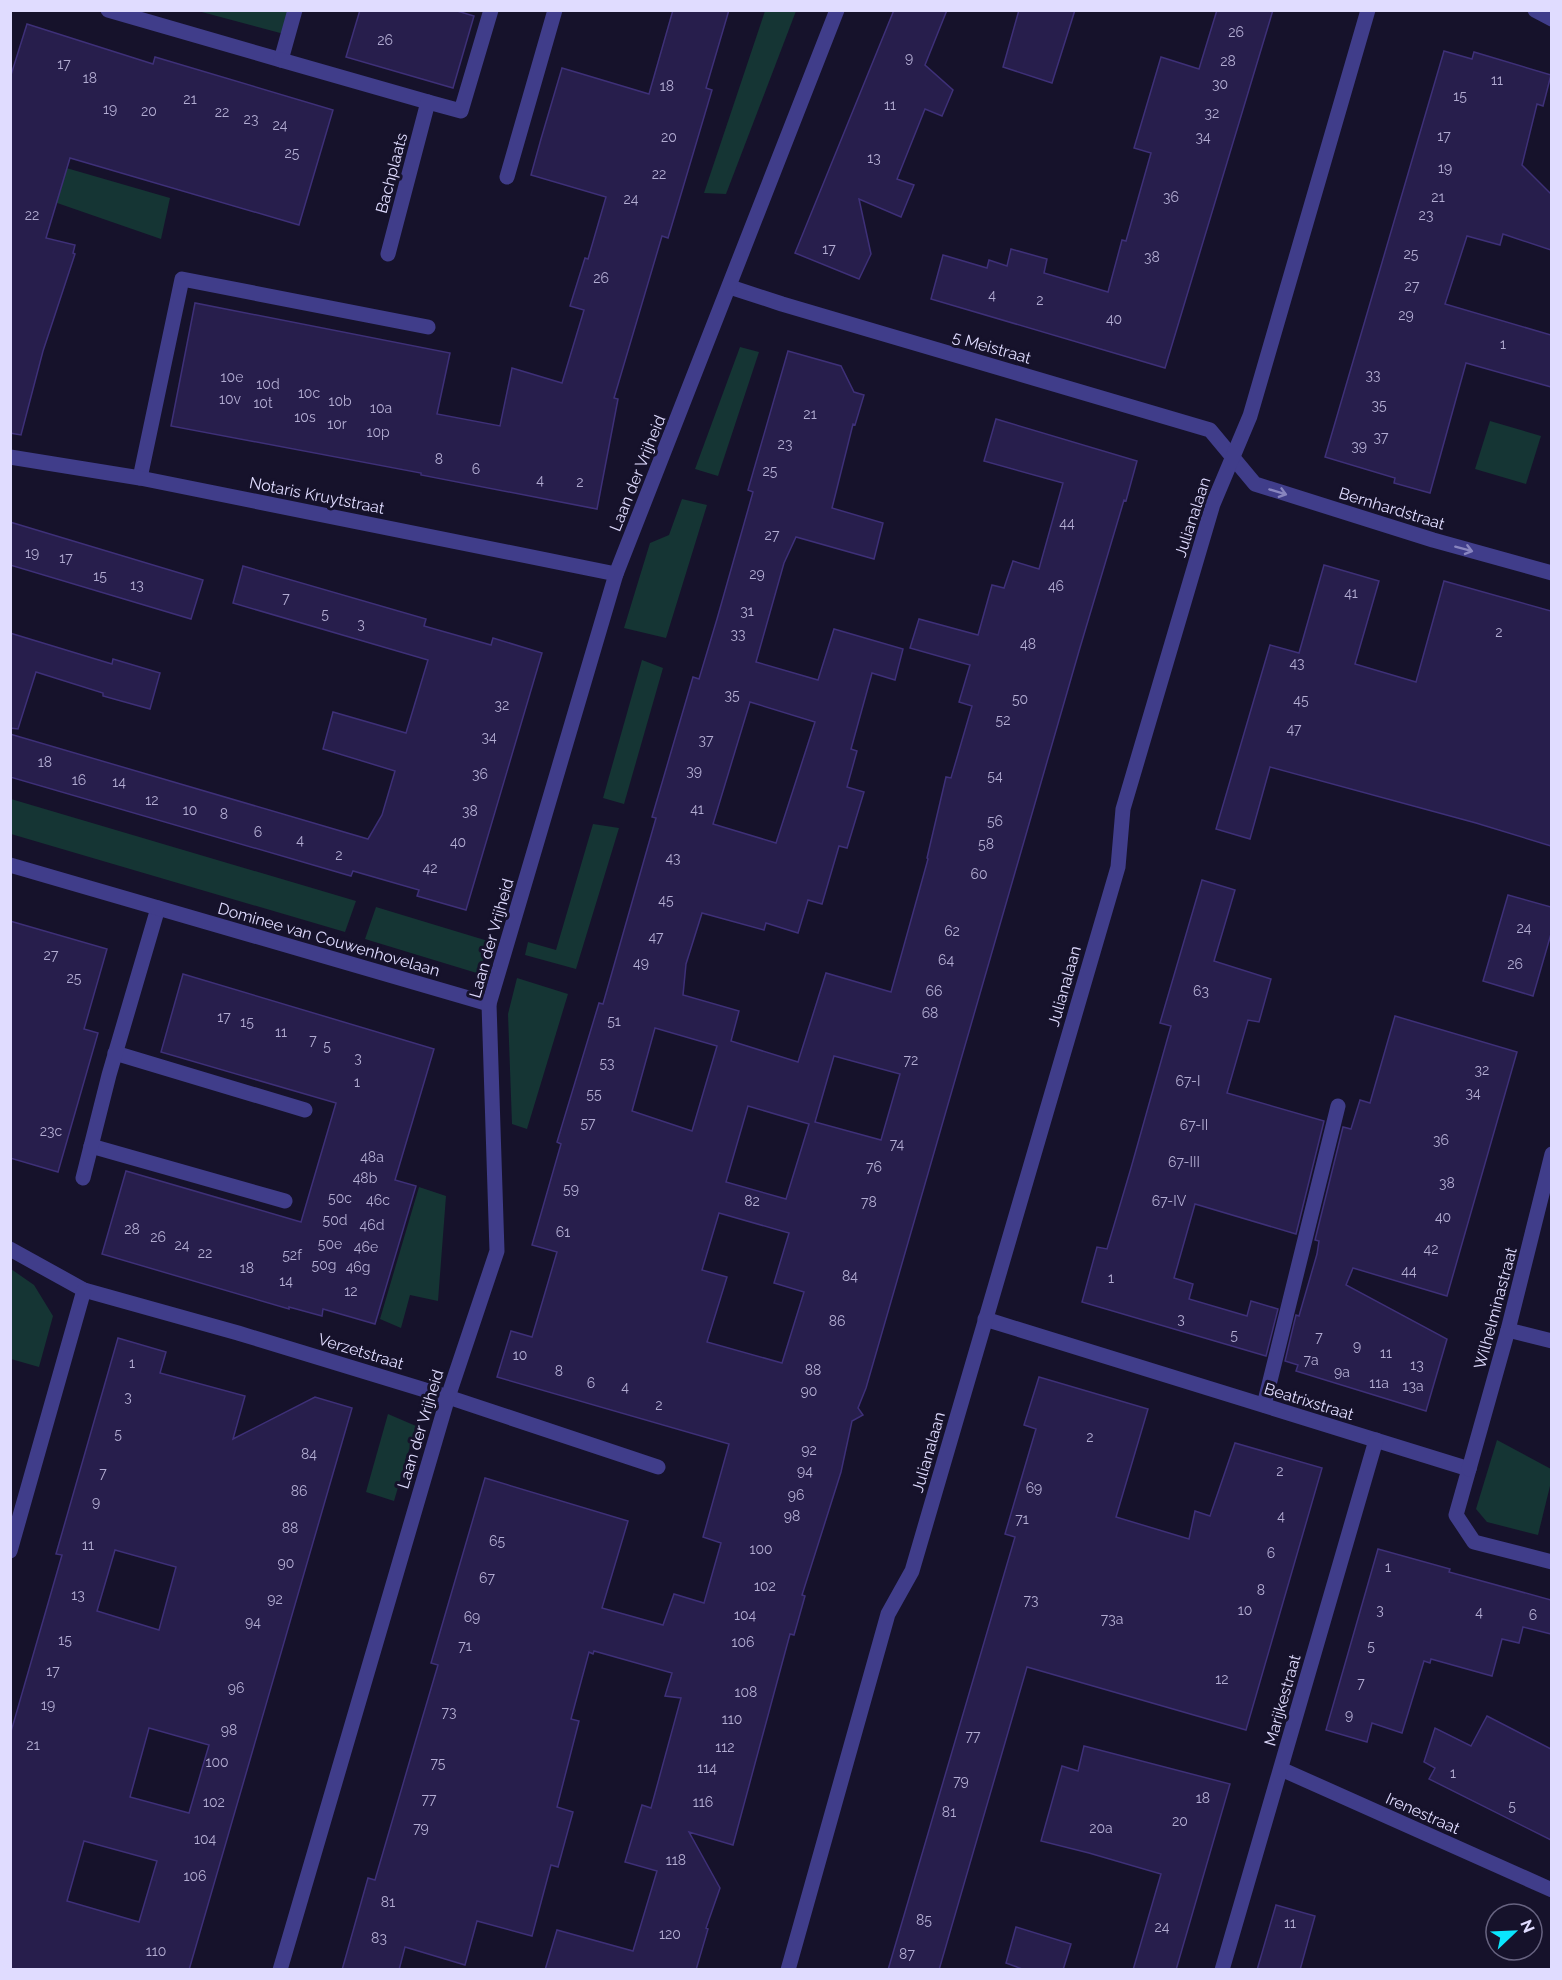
<svg xmlns="http://www.w3.org/2000/svg" width="1562" height="1980" font-family="Raleway,sans-serif">
  <style>
    .green { fill: #153534 }
    .building { fill: #271e4c; stroke: #3e3078; stroke-width: 1.5; fill-rule: evenodd }
    .lines { fill: none; stroke-linecap: round; stroke-linejoin: round }
    .service { stroke: #403d8a; stroke-width: 15 }
    .pedestrian { stroke: #403d8a; stroke-width: 15 }
    .minor { stroke: #403d8a; stroke-width: 15 }
    .tertiary { stroke: #403d8a; stroke-width: 15 }
    .oneway { stroke: #8885bf }
    .labels { text-anchor: middle; stroke-width: 6; stroke-linejoin: round; paint-order: stroke }
    .number-label { font-size: 14px; fill: #b2acd2 }
    .street-label { font-size: 16px; fill: #e0dcff; stroke: #16122b }
  </style>
  <rect width="100%" height="100%" fill="#16122b"/>
  <g class="green">
    <path d="M198,11H290L284,34Z"/>
    <path d="M765,11H796L726,194L704,193Z"/>
    <path d="M11,152L170,198L161,239L11,187Z"/>
    <path d="M740,347L759,352L718,476L695,469Z"/>
    <path d="M1490,421L1541,436L1526,484L1475,469Z"/>
    <path d="M682,499L707,505L666,638L624,628L650,543L669,535Z"/>
    <path d="M642,660L663,668L624,804L603,798Z"/>
    <path d="M10,799H11L356,901L345,932L11,834Z"/>
    <path d="M593,824L619,828L576,969L525,955L528,942L556,950Z"/>
    <path d="M376,907L488,941L480,974L365,939Z"/>
    <path d="M517,978L568,994L527,1129L512,1124L508,1014Z"/>
    <path d="M419,1187L446,1196L438,1301L410,1295L401,1328L380,1319Z"/>
    <path d="M11,1269L34,1285L53,1316L39,1367L11,1359V1361Z"/>
    <path d="M388,1414L416,1426L394,1501L366,1492Z"/>
    <path d="M1497,1440L1551,1469V1482L1538,1535L1487,1522L1476,1509Z"/>
  </g>
  <g class="building">
    <path d="M360,10H454L474,16L453,88L346,57Z"/>
    <path d="M673,10H729L706,88L712,90L668,238L662,236L614,398L618,399L597,509L421,475V473L171,426L195,303L450,353L437,414L500,426L512,368L562,383L584,310L570,306L585,258L588,259L606,197L531,175L541,139L562,68L649,94Z"/>
    <path d="M894,10H947L925,65L953,90L942,116L925,109L897,179L914,185L901,217L859,199L871,254L859,279L795,253Z"/>
    <path d="M1019,10H1075L1052,83L1003,67Z"/>
    <path d="M1217,10H1273L1165,368L931,299L943,255L987,268L989,260L1007,266L1011,249L1047,259L1044,273L1108,292L1122,240L1126,241L1151,153L1134,148L1161,57L1199,69Z"/>
    <path d="M27,24L153,64L155,57L333,110L299,225L70,158L46,238L75,245L73,253L75,254L43,351L21,435L10,433V78Z"/>
    <path d="M1444,51L1472,59L1474,52L1551,75L1543,106L1537,104L1522,165L1551,194V250L1503,234L1500,245L1467,236L1445,304L1551,335V387L1466,363L1430,493L1394,483L1395,478L1325,457Z"/>
    <path d="M788,351L841,366L854,392L864,395L855,425L853,424L832,508L883,523L874,559L796,537L784,563L756,662L818,680L834,629L903,649L895,680L872,673L851,749L857,751L847,787L864,792L847,848L839,846L822,904L808,900L798,933L766,923L764,930L702,913L686,964L683,995L739,1011L731,1041L798,1062L826,973L891,992L928,859L927,858L946,777L951,778L972,706L959,702L970,665L910,648L919,619L978,635L992,585L1004,588L1013,561L1039,569L1063,483L984,461L996,419L1137,461L1126,501L1124,500L1079,651L866,1388L858,1408L863,1415L852,1421L841,1472L802,1595L805,1596L794,1635L790,1634L733,1845L689,1832L720,1888L706,1928L708,1929L696,1970H545L557,1930L633,1951L657,1871L625,1862L642,1805L651,1808L681,1698L665,1696L672,1673L594,1651L593,1654L589,1652L571,1719L579,1721L557,1807L573,1812L558,1867L551,1865L532,1936L477,1921L465,1965L405,1947L399,1970H342L368,1878L375,1880L417,1736L438,1665L431,1663L485,1478L628,1521L602,1608L663,1625L674,1594L704,1603L721,1543L703,1537L729,1444L497,1377L511,1331L532,1337L557,1252L532,1245L561,1144L557,1142L599,1003L603,1004L656,818L652,817L693,677L699,679L717,619L753,492L748,490ZM750,702L815,722L776,843L713,824ZM655,1028L717,1046L692,1131L632,1111ZM834,1056L900,1074L881,1140L815,1122ZM748,1106L809,1124L786,1199L726,1182ZM719,1213L789,1233L774,1283L804,1292L782,1363L707,1342L727,1277L702,1270Z"/>
    <path d="M10,522L203,580L191,619L10,565Z"/>
    <path d="M1324,565L1379,581L1355,664L1416,682L1444,581L1551,611V846L1476,823L1270,767L1250,839L1216,829L1270,645L1299,653Z"/>
    <path d="M243,566L426,619L424,626L491,645L493,638L542,653L466,910L417,896L419,890L353,871L351,876L10,777V734L368,839L382,815L395,771L323,749L333,712L406,733L428,660L233,603Z"/>
    <path d="M10,633L112,664L113,659L160,673L150,709L103,696V693L36,672L18,729L10,728Z"/>
    <path d="M1202,880L1235,890L1214,961L1271,979L1259,1022L1248,1020L1227,1093L1324,1121L1296,1234L1195,1204L1174,1278L1193,1284L1189,1299L1247,1316L1251,1301L1278,1309L1266,1356L1082,1302L1097,1247L1107,1249L1131,1168L1171,1026L1160,1023Z"/>
    <path d="M1508,895L1551,907V934L1533,996L1483,981Z"/>
    <path d="M10,921L107,949L84,1029L98,1033L58,1172L10,1158Z"/>
    <path d="M183,974L434,1049L395,1180L416,1186L375,1324L323,1309L322,1316L289,1307V1309L102,1254L126,1171L301,1222L336,1103L161,1052Z"/>
    <path d="M1395,1016L1517,1052L1447,1296L1353,1268L1346,1285L1447,1339L1426,1411L1296,1371L1298,1365L1285,1361L1296,1315L1299,1316L1317,1254L1319,1241L1315,1240L1343,1127L1351,1129L1360,1100L1370,1103Z"/>
    <path d="M118,1338L166,1352L160,1373L245,1396L233,1439L315,1397L352,1408L189,1970H10V1735L62,1555L56,1554ZM115,1550L176,1567L159,1630L97,1611ZM149,1728L209,1745L189,1813L130,1797ZM84,1841L157,1861L139,1922L67,1901Z"/>
    <path d="M1039,1377L1148,1409L1116,1517L1189,1539L1195,1511L1210,1516L1235,1443L1322,1468L1246,1730L1027,1667L939,1970H888L1015,1537L1005,1534L1036,1429L1024,1425Z"/>
    <path d="M1378,1549L1450,1569L1449,1572L1551,1600V1634L1523,1627L1519,1643L1502,1639L1492,1676L1431,1659L1430,1663L1424,1661L1402,1733L1372,1723L1367,1742L1326,1730Z"/>
    <path d="M1487,1716L1551,1749V1840L1429,1779L1435,1768L1424,1762L1435,1728L1471,1746Z"/>
    <path d="M1084,1746L1230,1784L1176,1970H1133L1161,1874L1089,1853L1041,1841L1062,1766L1078,1771Z"/>
    <path d="M1276,1905L1315,1916L1300,1970H1257Z"/>
    <path d="M1016,1927L1071,1944L1063,1970H1025L1006,1963Z"/>
  </g>
  <g class="lines">
    <g class="service">
      <path d="M507,177L555,10"/>
      <path d="M140,478L182,279L428,327"/>
      <path d="M115,1053L305,1110"/>
      <path d="M91,1146L285,1201"/>
      <path d="M83,1178L109,1075L158,908"/>
      <path d="M1508,1330L1552,1341"/>
      <path d="M1264,1405L1338,1106"/>
    </g>
    <g class="pedestrian">
      <path d="M108,10L281,60L295,10"/>
      <path d="M281,60L428,102"/>
    </g>
    <g class="minor">
      <path d="M1535,10L1552,19"/>
      <path d="M388,254L428,102L461,111L491,10"/>
      <path d="M730,287L782,304L1210,430L1255,484L1433,540L1552,573"/>
      <path d="M10,457L140,478L616,574"/>
      <path d="M10,865L489,1004"/>
      <path d="M10,1249L84,1290L238,1333L448,1397L658,1467"/>
      <path d="M985,1319L1469,1469L1456,1515L1474,1542L1552,1562"/>
      <path d="M1469,1469L1508,1330L1552,1154"/>
      <path d="M10,1551L84,1290"/>
      <path d="M1281,1769L1552,1890"/>
      <path d="M280,1970L448,1397L497,1251L489,1004L616,574L837,10"/>
      <path d="M1222,1970L1376,1440"/>
    </g>
    <path class="tertiary" d="M788,1970L888,1614L912,1571L1118,867L1123,809L1213,504L1250,416L1368,10"/>
  </g>
  <defs><path id="oneway-shaft" d="M-6 0H5M1.5-3L5.5 0L1.5 3" fill="none" stroke-width="1.6" stroke-linecap="round" stroke-linejoin="round" transform="scale(1.5)"/></defs>
  <g class="oneway">
    <use href="#oneway-shaft" transform="translate(1278 492) rotate(17)"/>
    <use href="#oneway-shaft" transform="translate(1464 549) rotate(15)"/>
  </g>
  <g class="labels">
    <g class="number-label">
      <text x="1236" y="37">26</text>
      <text x="385" y="45">26</text>
      <text x="909" y="63">9</text>
      <text x="1228" y="66">28</text>
      <text x="64" y="69">17</text>
      <text x="90" y="83">18</text>
      <text x="1497" y="85">11</text>
      <text x="1220" y="89">30</text>
      <text x="667" y="91">18</text>
      <text x="1460" y="101">15</text>
      <text x="190" y="104">21</text>
      <text x="890" y="110">11</text>
      <text x="110" y="114">19</text>
      <text x="149" y="116">20</text>
      <text x="222" y="117">22</text>
      <text x="1212" y="118">32</text>
      <text x="251" y="124">23</text>
      <text x="280" y="130">24</text>
      <text x="1444" y="141">17</text>
      <text x="669" y="142">20</text>
      <text x="1203" y="142">34</text>
      <text x="292" y="158">25</text>
      <text x="874" y="163">13</text>
      <text x="1445" y="173">19</text>
      <text x="659" y="179">22</text>
      <text x="1171" y="202">36</text>
      <text x="1438" y="202">21</text>
      <text x="631" y="204">24</text>
      <text x="32" y="220">22</text>
      <text x="1426" y="220">23</text>
      <text x="829" y="254">17</text>
      <text x="1411" y="259">25</text>
      <text x="1152" y="262">38</text>
      <text x="601" y="283">26</text>
      <text x="1412" y="291">27</text>
      <text x="992" y="300">4</text>
      <text x="1040" y="305">2</text>
      <text x="1406" y="320">29</text>
      <text x="1114" y="324">40</text>
      <text x="1503" y="349">1</text>
      <text x="1373" y="380">33</text>
      <text x="232" y="382">10e</text>
      <text x="268" y="389">10d</text>
      <text x="309" y="398">10c</text>
      <text x="230" y="404">10v</text>
      <text x="340" y="406">10b</text>
      <text x="263" y="408">10t</text>
      <text x="1379" y="410">35</text>
      <text x="381" y="413">10a</text>
      <text x="810" y="419">21</text>
      <text x="305" y="422">10s</text>
      <text x="337" y="429">10r</text>
      <text x="378" y="437">10p</text>
      <text x="1381" y="442">37</text>
      <text x="785" y="449">23</text>
      <text x="1359" y="451">39</text>
      <text x="439" y="464">8</text>
      <text x="476" y="474">6</text>
      <text x="770" y="476">25</text>
      <text x="540" y="485">4</text>
      <text x="580" y="487">2</text>
      <text x="1067" y="528">44</text>
      <text x="772" y="540">27</text>
      <text x="32" y="558">19</text>
      <text x="66" y="563">17</text>
      <text x="757" y="579">29</text>
      <text x="100" y="581">15</text>
      <text x="137" y="590">13</text>
      <text x="1056" y="591">46</text>
      <text x="1351" y="598">41</text>
      <text x="286" y="603">7</text>
      <text x="747" y="616">31</text>
      <text x="325" y="619">5</text>
      <text x="361" y="629">3</text>
      <text x="1499" y="637">2</text>
      <text x="738" y="639">33</text>
      <text x="1028" y="649">48</text>
      <text x="1297" y="668">43</text>
      <text x="732" y="700">35</text>
      <text x="1020" y="704">50</text>
      <text x="1301" y="705">45</text>
      <text x="502" y="710">32</text>
      <text x="1003" y="725">52</text>
      <text x="1294" y="734">47</text>
      <text x="489" y="742">34</text>
      <text x="706" y="745">37</text>
      <text x="45" y="767">18</text>
      <text x="694" y="776">39</text>
      <text x="480" y="779">36</text>
      <text x="995" y="781">54</text>
      <text x="79" y="785">16</text>
      <text x="119" y="787">14</text>
      <text x="152" y="805">12</text>
      <text x="697" y="814">41</text>
      <text x="190" y="815">10</text>
      <text x="470" y="816">38</text>
      <text x="224" y="819">8</text>
      <text x="995" y="826">56</text>
      <text x="258" y="837">6</text>
      <text x="300" y="845">4</text>
      <text x="458" y="847">40</text>
      <text x="986" y="849">58</text>
      <text x="339" y="860">2</text>
      <text x="673" y="863">43</text>
      <text x="430" y="873">42</text>
      <text x="979" y="879">60</text>
      <text x="666" y="905">45</text>
      <text x="1524" y="933">24</text>
      <text x="952" y="936">62</text>
      <text x="656" y="942">47</text>
      <text x="51" y="960">27</text>
      <text x="946" y="965">64</text>
      <text x="641" y="968">49</text>
      <text x="1515" y="969">26</text>
      <text x="74" y="983">25</text>
      <text x="934" y="996">66</text>
      <text x="1201" y="996">63</text>
      <text x="930" y="1018">68</text>
      <text x="224" y="1022">17</text>
      <text x="614" y="1026">51</text>
      <text x="247" y="1027">15</text>
      <text x="281" y="1037">11</text>
      <text x="313" y="1045">7</text>
      <text x="327" y="1051">5</text>
      <text x="358" y="1063">3</text>
      <text x="911" y="1065">72</text>
      <text x="607" y="1068">53</text>
      <text x="1482" y="1075">32</text>
      <text x="1188" y="1086">67-I</text>
      <text x="357" y="1087">1</text>
      <text x="1473" y="1098">34</text>
      <text x="594" y="1099">55</text>
      <text x="588" y="1128">57</text>
      <text x="1194" y="1130">67-II</text>
      <text x="51" y="1136">23c</text>
      <text x="1441" y="1145">36</text>
      <text x="897" y="1149">74</text>
      <text x="372" y="1162">48a</text>
      <text x="1184" y="1167">67-III</text>
      <text x="874" y="1172">76</text>
      <text x="365" y="1183">48b</text>
      <text x="1447" y="1188">38</text>
      <text x="571" y="1194">59</text>
      <text x="340" y="1203">50c</text>
      <text x="378" y="1205">46c</text>
      <text x="752" y="1206">82</text>
      <text x="1169" y="1206">67-IV</text>
      <text x="869" y="1207">78</text>
      <text x="1443" y="1222">40</text>
      <text x="335" y="1225">50d</text>
      <text x="372" y="1230">46d</text>
      <text x="132" y="1234">28</text>
      <text x="563" y="1237">61</text>
      <text x="158" y="1242">26</text>
      <text x="330" y="1249">50e</text>
      <text x="182" y="1250">24</text>
      <text x="366" y="1252">46e</text>
      <text x="1431" y="1254">42</text>
      <text x="205" y="1258">22</text>
      <text x="292" y="1260">52f</text>
      <text x="324" y="1270">50g</text>
      <text x="358" y="1272">46g</text>
      <text x="247" y="1273">18</text>
      <text x="1409" y="1276">44</text>
      <text x="850" y="1281">84</text>
      <text x="1111" y="1283">1</text>
      <text x="286" y="1286">14</text>
      <text x="351" y="1296">12</text>
      <text x="1181" y="1324">3</text>
      <text x="837" y="1326">86</text>
      <text x="1234" y="1340">5</text>
      <text x="1319" y="1342">7</text>
      <text x="1357" y="1351">9</text>
      <text x="1386" y="1358">11</text>
      <text x="520" y="1360">10</text>
      <text x="1311" y="1365">7a</text>
      <text x="132" y="1368">1</text>
      <text x="1417" y="1370">13</text>
      <text x="813" y="1375">88</text>
      <text x="559" y="1376">8</text>
      <text x="1342" y="1377">9a</text>
      <text x="591" y="1388">6</text>
      <text x="1379" y="1388">11a</text>
      <text x="1413" y="1391">13a</text>
      <text x="625" y="1392">4</text>
      <text x="809" y="1396">90</text>
      <text x="128" y="1402">3</text>
      <text x="659" y="1410">2</text>
      <text x="118" y="1439">5</text>
      <text x="1090" y="1442">2</text>
      <text x="809" y="1455">92</text>
      <text x="309" y="1459">84</text>
      <text x="805" y="1476">94</text>
      <text x="1280" y="1476">2</text>
      <text x="103" y="1478">7</text>
      <text x="1034" y="1493">69</text>
      <text x="299" y="1496">86</text>
      <text x="796" y="1500">96</text>
      <text x="96" y="1507">9</text>
      <text x="792" y="1521">98</text>
      <text x="1281" y="1521">4</text>
      <text x="1022" y="1524">71</text>
      <text x="290" y="1533">88</text>
      <text x="497" y="1546">65</text>
      <text x="88" y="1550">11</text>
      <text x="761" y="1554">100</text>
      <text x="1271" y="1558">6</text>
      <text x="286" y="1568">90</text>
      <text x="1388" y="1572">1</text>
      <text x="487" y="1583">67</text>
      <text x="765" y="1591">102</text>
      <text x="1261" y="1595">8</text>
      <text x="78" y="1600">13</text>
      <text x="275" y="1604">92</text>
      <text x="1031" y="1605">73</text>
      <text x="1245" y="1615">10</text>
      <text x="1380" y="1615">3</text>
      <text x="1479" y="1617">4</text>
      <text x="745" y="1620">104</text>
      <text x="1533" y="1620">6</text>
      <text x="472" y="1622">69</text>
      <text x="1112" y="1624">73a</text>
      <text x="253" y="1627">94</text>
      <text x="65" y="1645">15</text>
      <text x="743" y="1647">106</text>
      <text x="465" y="1651">71</text>
      <text x="1371" y="1651">5</text>
      <text x="53" y="1676">17</text>
      <text x="1222" y="1684">12</text>
      <text x="1361" y="1688">7</text>
      <text x="236" y="1693">96</text>
      <text x="746" y="1697">108</text>
      <text x="48" y="1710">19</text>
      <text x="449" y="1717">73</text>
      <text x="1349" y="1720">9</text>
      <text x="732" y="1724">110</text>
      <text x="229" y="1735">98</text>
      <text x="973" y="1741">77</text>
      <text x="33" y="1750">21</text>
      <text x="725" y="1752">112</text>
      <text x="217" y="1767">100</text>
      <text x="438" y="1768">75</text>
      <text x="707" y="1773">114</text>
      <text x="1453" y="1778">1</text>
      <text x="961" y="1786">79</text>
      <text x="1203" y="1803">18</text>
      <text x="429" y="1804">77</text>
      <text x="214" y="1807">102</text>
      <text x="703" y="1807">116</text>
      <text x="1512" y="1811">5</text>
      <text x="949" y="1817">81</text>
      <text x="1180" y="1826">20</text>
      <text x="421" y="1833">79</text>
      <text x="1101" y="1833">20a</text>
      <text x="205" y="1844">104</text>
      <text x="676" y="1865">118</text>
      <text x="195" y="1881">106</text>
      <text x="388" y="1907">81</text>
      <text x="924" y="1925">85</text>
      <text x="1290" y="1928">11</text>
      <text x="1162" y="1932">24</text>
      <text x="670" y="1939">120</text>
      <text x="379" y="1943">83</text>
      <text x="156" y="1956">110</text>
      <text x="907" y="1959">87</text>
    </g>
    <g class="street-label">
      <text transform="translate(391 173) rotate(-75)" y="6">Bachplaats</text>
      <text transform="translate(992 347) rotate(16)" y="6">5 Meistraat</text>
      <text transform="translate(637 473) rotate(-68)" y="6">Laan der Vrijheid</text>
      <text transform="translate(317 495) rotate(11)" y="6">Notaris Kruytstraat</text>
      <text transform="translate(1392 508) rotate(17)" y="6">Bernhardstraat</text>
      <text transform="translate(1192 517) rotate(-72)" y="6">Julianalaan</text>
      <text transform="translate(491 938) rotate(-74)" y="6">Laan der Vrijheid</text>
      <text transform="translate(329 939) rotate(16)" y="6">Dominee van Couwenhovelaan</text>
      <text transform="translate(1064 986) rotate(-74)" y="6">Julianalaan</text>
      <text transform="translate(1495 1308) rotate(-75)" y="6">Wilhelminastraat</text>
      <text transform="translate(361 1351) rotate(17)" y="6">Verzetstraat</text>
      <text transform="translate(1309 1401) rotate(17)" y="6">Beatrixstraat</text>
      <text transform="translate(420 1429) rotate(-73)" y="6">Laan der Vrijheid</text>
      <text transform="translate(928 1452) rotate(-74)" y="6">Julianalaan</text>
      <text transform="translate(1282 1700) rotate(-74)" y="6">Marijkestraat</text>
      <text transform="translate(1423 1813) rotate(24)" y="6">Irenestraat</text>
    </g>
  </g>
  <rect width="1562" height="1980" fill="none" stroke="#e0dcff" stroke-width="24"/>
  <g transform="translate(1514 1932) rotate(67)"><circle r="28" fill="#16122b" stroke="#676380" stroke-width="1.5"/>
  <path d="M0-4.5L10 22L0 15L-10 22Z" fill="#0ae6fd"/>
  <text y="-9" font-size="16" font-weight="bold" text-anchor="middle" fill="#e0dcff">N</text>
  </g>
</svg>
